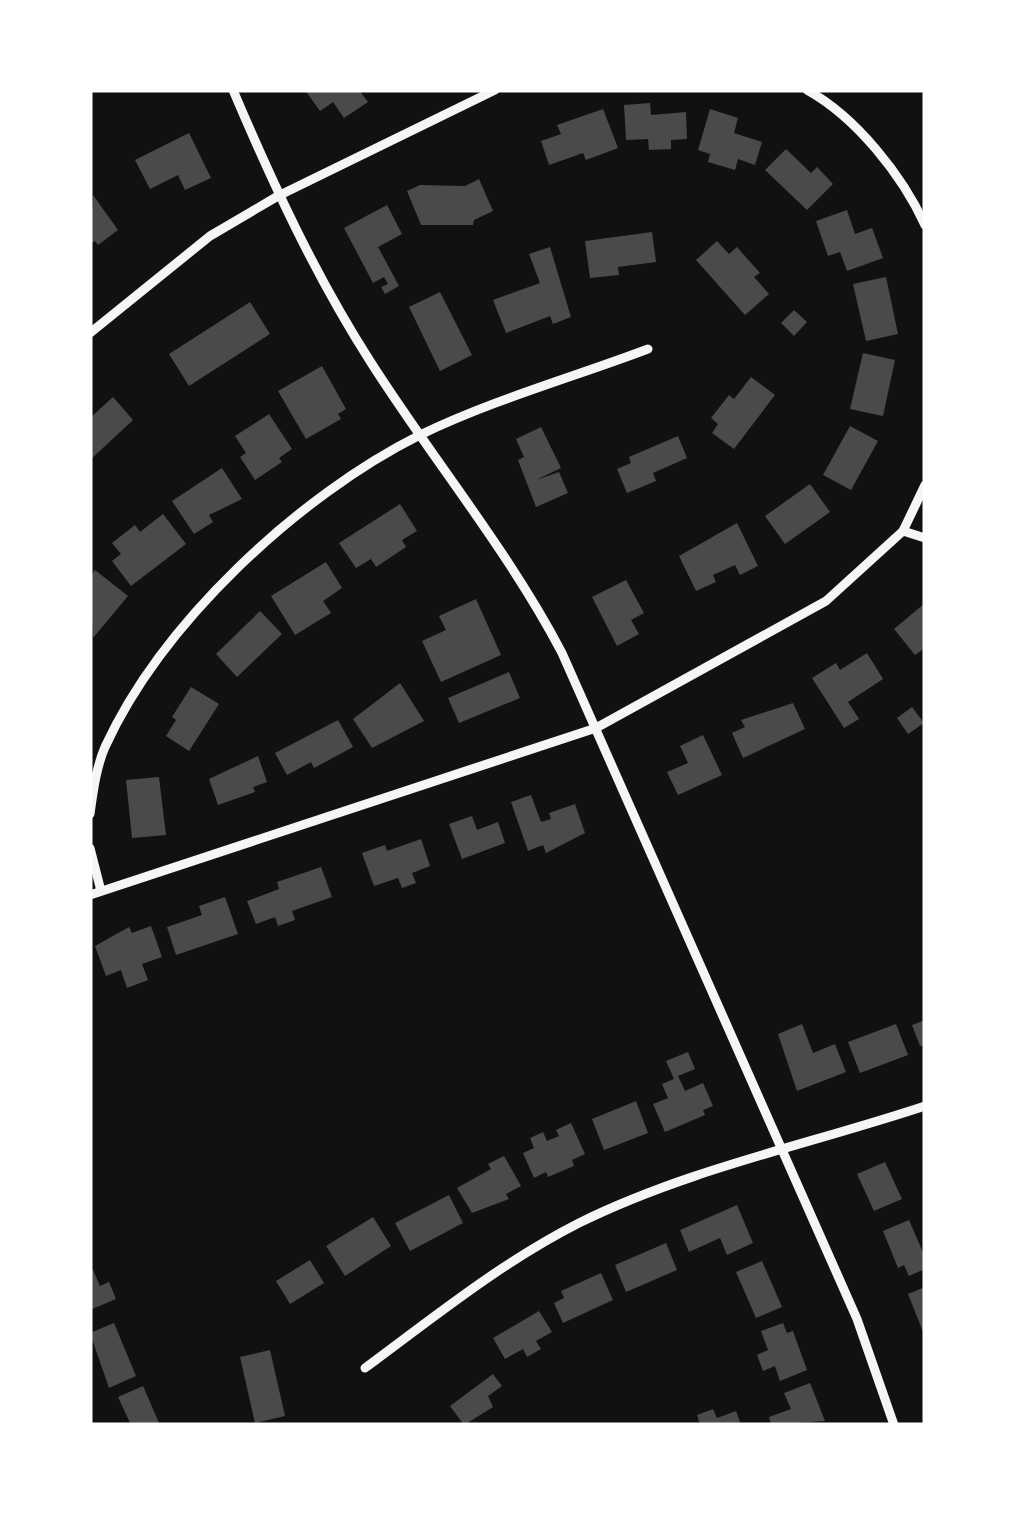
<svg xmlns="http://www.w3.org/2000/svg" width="1015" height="1515" font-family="'Asap Condensed',sans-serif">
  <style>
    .building { fill: #4a4a4a }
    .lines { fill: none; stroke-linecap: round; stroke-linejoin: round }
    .minor { stroke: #f5f5f5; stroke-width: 9 }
  </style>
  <rect width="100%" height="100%" fill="#111"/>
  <g class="building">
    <path d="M305,90H359L368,102L344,118L333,102L320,111Z"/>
    <path d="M650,103L651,115L686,112L687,139L671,140V149L649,150L648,139L626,140L624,105Z"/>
    <path d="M603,109L618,148L586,160L583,153L549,165L541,141L561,134L557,125Z"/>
    <path d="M710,109L738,118L734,133L762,142L755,165L738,159L735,170L708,162L710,154L698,150Z"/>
    <path d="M189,133L211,178L185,190L178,175L150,189L135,160Z"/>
    <path d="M786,149L811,173L817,167L833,184L807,210L765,170Z"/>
    <path d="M479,179L493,211L474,220L473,225H421L407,191L420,185L465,186Z"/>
    <path d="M93,195L118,230L98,245L95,241L90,244Z"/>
    <path d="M387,205L402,234L378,247L399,286L385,294L381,287L388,284L384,277L373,283L344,228Z"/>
    <path d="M847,210L855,234L872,228L883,258L847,271L840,252L828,256L816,221Z"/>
    <path d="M652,232L656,262L618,267L619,275L590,278L585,241Z"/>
    <path d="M717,241L729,254L737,247L760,273L754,277L769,294L745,315L696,260Z"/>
    <path d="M550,247L571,317L553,324L550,316L506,333L493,300L540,283L529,254Z"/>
    <path d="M886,277L898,334L866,341L853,284Z"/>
    <path d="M440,292L472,355L440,371L409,307Z"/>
    <path d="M250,302L270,334L189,386L169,354Z"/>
    <path d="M794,310L807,322L794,336L781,323Z"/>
    <path d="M863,353L895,360L883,416L850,409Z"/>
    <path d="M322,366L346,409L338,414L341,419L306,439L278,391Z"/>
    <path d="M751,377L775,395L734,449L712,433L718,424L711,418L729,395L734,399Z"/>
    <path d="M113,397L133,420L90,460V418Z"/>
    <path d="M269,414L292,449L279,458L282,462L255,480L240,457L246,453L235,436Z"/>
    <path d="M850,426L878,441L851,490L823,475Z"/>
    <path d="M541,427L561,468L536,480L559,472L568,493L536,507L518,460L524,457L516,439Z"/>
    <path d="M678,436L687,458L653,473L656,481L627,493L617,469L631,463L629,457Z"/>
    <path d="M222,468L242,499L209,515L213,522L194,534L172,501Z"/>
    <path d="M810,484L830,512L785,544L765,516Z"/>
    <path d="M400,504L417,531L402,540L406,547L376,567L371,559L356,568L339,543Z"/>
    <path d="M163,514L186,544L131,586L112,561L121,554L112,543L135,525L140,532Z"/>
    <path d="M737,523L758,566L740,575L735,565L713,575L716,582L696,591L679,556Z"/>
    <path d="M326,562L342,588L323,601L331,613L295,635L271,596Z"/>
    <path d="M95,570L128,596L93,638L90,576Z"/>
    <path d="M626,580L644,613L631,620L639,634L617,646L592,597Z"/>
    <path d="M476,599L501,655L441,682L422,641L446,630L439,616Z"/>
    <path d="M925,603V648L915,655L894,629Z"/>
    <path d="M260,611L282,634L237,677L216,654Z"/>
    <path d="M867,653L883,679L848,702L859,719L844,728L812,678L836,663L840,670Z"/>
    <path d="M509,672L520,698L459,723L448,698Z"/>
    <path d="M400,683L424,721L372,748L353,719Z"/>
    <path d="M191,687L219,704L189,751L166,736L176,720L172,717Z"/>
    <path d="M793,703L805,729L743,758L732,733L745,727L741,720Z"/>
    <path d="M912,707L924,723L908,734L897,718Z"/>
    <path d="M338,720L353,747L314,768L311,762L287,775L275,753Z"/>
    <path d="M703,735L722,775L678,795L667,772L688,763L680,746Z"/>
    <path d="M258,756L267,782L253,787L255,792L218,805L209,779Z"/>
    <path d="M159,777L166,835L132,838L126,780Z"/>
    <path d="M531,795L541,822L551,819L549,813L575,804L585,833L546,853L543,845L528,851L511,802Z"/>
    <path d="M472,816L477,830L498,822L505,843L462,859L449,824Z"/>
    <path d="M421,839L430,866L412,873L416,883L402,888L398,878L374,886L362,853L385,845L387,851Z"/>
    <path d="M321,867L332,897L292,911L295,920L278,926L275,917L256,924L247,901L279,889L277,882Z"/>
    <path d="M225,897L238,934L176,955L167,927L202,915L199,906Z"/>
    <path d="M151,926L162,957L142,964L148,980L127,988L121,970L106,976L95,946L129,927L132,933Z"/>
    <path d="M925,1020V1045L920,1046L912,1025Z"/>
    <path d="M802,1024L813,1053L835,1044L846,1072L797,1091L778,1034Z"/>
    <path d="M896,1024L908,1055L860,1073L848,1042Z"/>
    <path d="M688,1052L695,1069L678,1076L685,1091L703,1083L713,1106L703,1110L705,1115L665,1132L653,1104L668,1098L662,1084L674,1079L666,1061Z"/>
    <path d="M636,1101L648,1133L604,1150L592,1119Z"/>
    <path d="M571,1123L585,1154L572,1160L574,1166L548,1177L546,1172L534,1178L523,1153L534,1148L530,1138L543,1132L547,1141L559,1136L556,1130Z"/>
    <path d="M504,1156L521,1186L506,1194L509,1199L472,1213L457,1188L491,1169L488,1164Z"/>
    <path d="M885,1162L902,1199L874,1211L857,1174Z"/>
    <path d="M449,1195L463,1223L410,1251L395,1223Z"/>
    <path d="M737,1205L753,1243L727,1255L720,1238L689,1252L680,1230Z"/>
    <path d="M373,1217L391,1246L345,1276L326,1246Z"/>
    <path d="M909,1220L925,1257V1269L909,1276L904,1265L898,1268L883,1231Z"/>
    <path d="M666,1243L677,1270L626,1292L615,1265Z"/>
    <path d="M310,1260L324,1283L290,1304L276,1281Z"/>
    <path d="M762,1261L782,1307L756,1318L736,1272Z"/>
    <path d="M90,1263L100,1286L109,1282L116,1299L90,1310Z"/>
    <path d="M601,1273L613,1300L563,1323L554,1303L564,1298L561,1291Z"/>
    <path d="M925,1287V1337L908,1294Z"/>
    <path d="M539,1311L552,1332L536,1341L541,1349L527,1357L523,1349L505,1359L493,1338Z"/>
    <path d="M114,1323L136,1376L109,1388L90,1333Z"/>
    <path d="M783,1323L787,1333L793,1331L807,1370L780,1381L775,1366L763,1371L757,1355L768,1350L761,1331Z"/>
    <path d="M270,1350L285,1416L255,1423L240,1357Z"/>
    <path d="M493,1374L502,1386L488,1396L493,1407L464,1425L450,1406Z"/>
    <path d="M810,1383L825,1421L771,1425L769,1417L791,1409L784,1393Z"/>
    <path d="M143,1386L160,1425H131L118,1397Z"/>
    <path d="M713,1409L717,1418L736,1411L741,1425H700L697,1415Z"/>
  </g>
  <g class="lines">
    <g class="minor">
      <path d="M233,90C273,184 315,275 370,361C433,460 508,550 562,653L857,1319L894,1425"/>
      <path d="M807,90C856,117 902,175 925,225"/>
      <path d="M90,333L210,236L278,196L495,90"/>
      <path d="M903,531L925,538"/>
      <path d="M90,814C93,792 96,768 105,747C162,623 298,496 420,435C492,400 574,377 648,349"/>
      <path d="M90,848L101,891"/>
      <path d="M90,895L596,728L826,601L903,531L925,485"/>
      <path d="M365,1368C434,1317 502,1262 579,1223C688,1169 811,1144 925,1106"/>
    </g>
  </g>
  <rect width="1015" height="1515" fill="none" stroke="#ffffff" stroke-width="185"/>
</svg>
